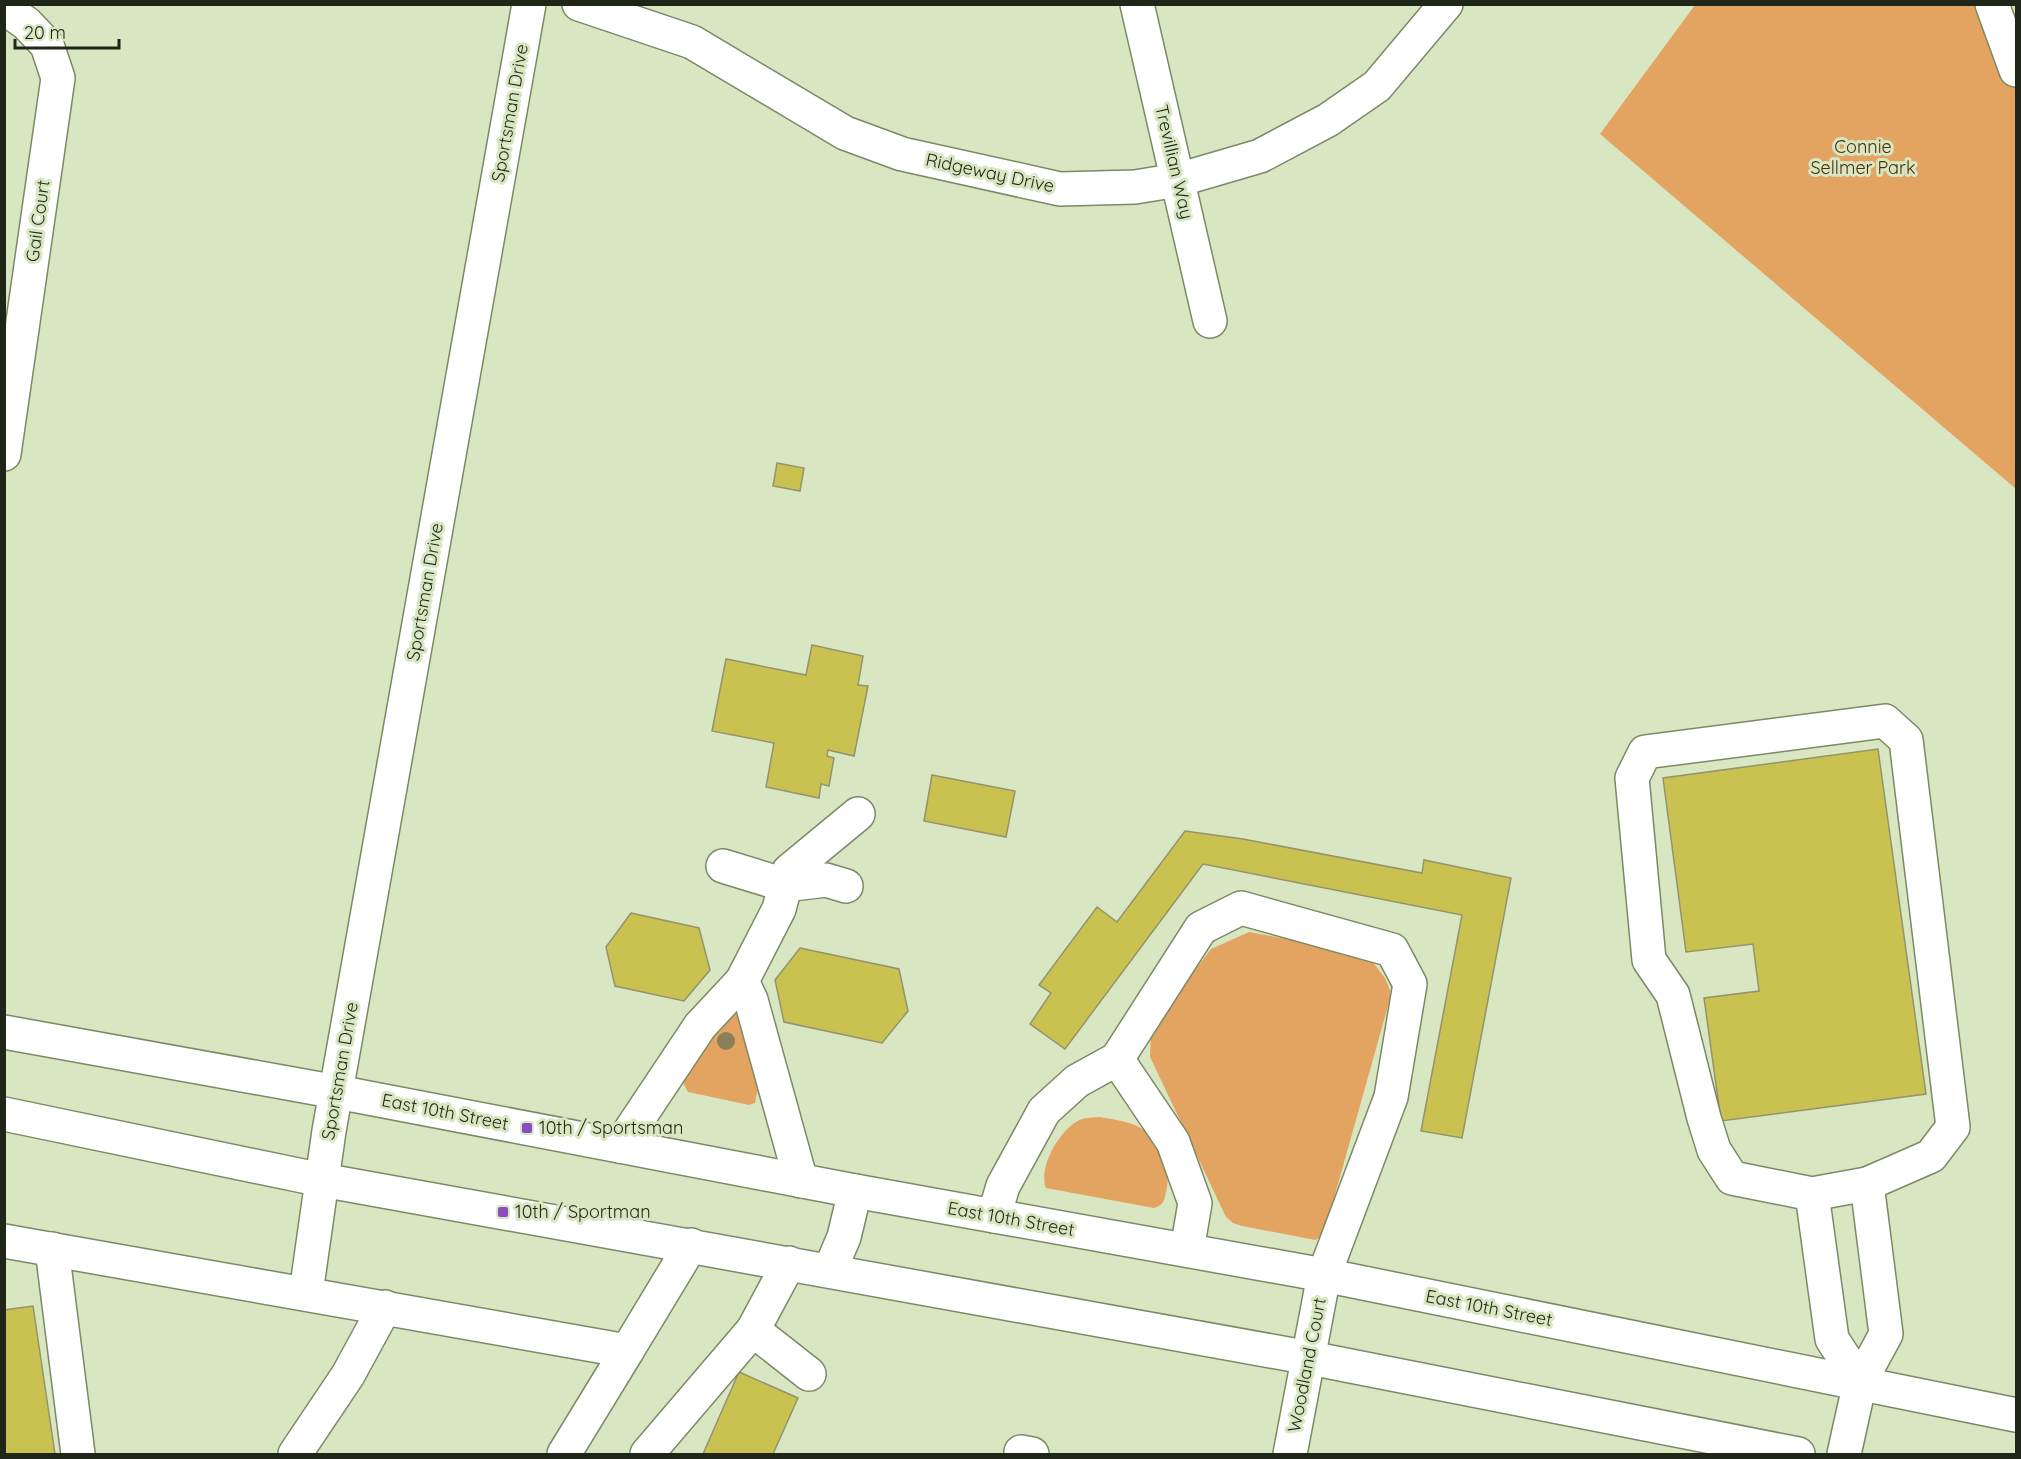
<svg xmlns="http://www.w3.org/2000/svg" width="2021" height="1459" font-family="Quicksand,sans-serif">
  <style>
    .green { fill: #e3a462 }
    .building { fill: #c9c251; stroke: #94936d; stroke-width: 1.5 }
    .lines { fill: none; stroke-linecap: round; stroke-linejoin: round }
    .minor-casing { stroke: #7b8966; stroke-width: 36 }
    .major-casing { stroke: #7b8966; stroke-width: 36 }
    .minor { stroke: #fff; stroke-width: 33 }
    .major { stroke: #fff; stroke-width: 33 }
    .tree { fill: #89805a }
    .poi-dot { fill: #8b4cc2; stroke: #d8e7c1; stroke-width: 2 }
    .labels { text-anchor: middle; stroke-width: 6; stroke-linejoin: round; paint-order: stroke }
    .street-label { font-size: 18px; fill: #1f2517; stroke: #d8e7c1 }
    .park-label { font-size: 18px; fill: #492b06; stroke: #d8e7c1 }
    .poi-label { font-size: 18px; fill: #1f2517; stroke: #d8e7c1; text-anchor: start }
  </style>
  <rect width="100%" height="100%" fill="#d8e7c1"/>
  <g class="green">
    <path d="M1695,5H1992L2016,68V489L1600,134Z"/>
    <path d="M1249,932L1314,944L1372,961L1385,978L1390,990V999L1325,1230L1321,1237L1315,1240L1242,1226L1233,1223L1226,1217L1150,1057L1151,1028L1211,949Z"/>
    <path d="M734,1012L738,1017L758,1087L755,1103L749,1105L688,1092L680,1077L721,1017Z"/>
    <path d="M1100,1117C1114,1120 1131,1121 1144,1130C1162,1145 1172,1170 1166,1192C1164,1201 1164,1205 1154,1208L1046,1188C1038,1168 1058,1133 1076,1122C1083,1117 1091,1118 1100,1117Z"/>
  </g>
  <g class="building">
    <path d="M777,463L804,468L800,491L773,486Z"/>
    <path d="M812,645L863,656L858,685L868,686L854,756L828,750L827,756L834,758L829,786L821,784L819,798L766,787L774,743L712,731L726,659L806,675Z"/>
    <path d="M1878,749L1926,1094L1721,1121L1704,998L1759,991L1753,944L1686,952L1663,778Z"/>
    <path d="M932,775L1015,791L1006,837L924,821Z"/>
    <path d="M1185,831L1243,839L1422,873L1424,860L1511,878L1462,1138L1421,1131L1462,915L1203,864L1065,1049L1030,1024L1051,993L1039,985L1097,907L1117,922Z"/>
    <path d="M631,913L699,928L710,970L684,1001L615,986L606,947Z"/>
    <path d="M800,948L899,969L908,1011L882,1043L784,1022L775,980Z"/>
    <path d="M33,1306L55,1454H4V1310Z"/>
    <path d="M739,1372L798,1398L773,1454H703Z"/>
  </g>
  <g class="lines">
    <defs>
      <g id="minor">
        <path d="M579,4L692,42L845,133L902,154L1060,189L1135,187L1178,180L1260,156L1328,120L1377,86L1446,4"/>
        <path d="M1137,4L1210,321"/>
        <path d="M1992,4L2016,70"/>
        <path d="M4,8L26,23L47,45L58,78L4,454"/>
        <path d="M1885,721L1906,740L1953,1127L1931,1156L1867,1184L1812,1194L1732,1178L1714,1150L1704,1118L1673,995L1649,960L1632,778L1645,752Z"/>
        <path d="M723,866L785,885L826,880L846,886"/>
        <path d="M742,981L779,909L789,871L858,814"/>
        <path d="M1117,1059L1173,1142L1195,1203L1187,1250"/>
        <path d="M620,1146L700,1026L742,981L751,1000L801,1181"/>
        <path d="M1812,1194L1832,1339L1860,1382L1886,1334L1867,1184"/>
        <path d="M994,1216L1003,1186L1044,1111L1077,1081L1117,1059L1201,928L1241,908L1392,950L1410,984L1391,1097L1324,1275L1290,1454"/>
        <path d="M4,1241L627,1351L691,1245"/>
        <path d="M52,1249L78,1454"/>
        <path d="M830,1270L844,1237L855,1191"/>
        <path d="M306,1293L329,1131L529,4"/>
        <path d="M753,1330L809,1374"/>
        <path d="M1021,1452L1032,1454"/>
        <path d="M295,1454L348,1375L385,1307"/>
        <path d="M564,1454L627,1351"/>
        <path d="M647,1454L753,1330L789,1263"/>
        <path d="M1844,1454L1860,1382"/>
      </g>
      <g id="major">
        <path d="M4,1032L337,1092L855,1191L1324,1275L2016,1415"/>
        <path d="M4,1114L322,1180L1310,1358L1798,1454"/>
      </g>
    </defs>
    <use href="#minor" class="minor-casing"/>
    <use href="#major" class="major-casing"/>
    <use href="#minor" class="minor"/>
    <use href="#major" class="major"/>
  </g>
  <circle class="tree" cx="726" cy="1041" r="9"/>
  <g class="poi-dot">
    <rect x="521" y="1122" width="12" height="12" rx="3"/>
    <rect x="497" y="1206" width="12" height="12" rx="3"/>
  </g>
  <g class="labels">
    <g class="street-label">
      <text transform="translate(510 113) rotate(-80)" y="6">Sportsman Drive</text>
      <text transform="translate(1174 162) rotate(77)" y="6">Trevillian Way</text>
      <text transform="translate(990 173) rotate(12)" y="6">Ridgeway Drive</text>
      <text transform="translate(38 221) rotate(-82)" y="6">Gail Court</text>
      <text transform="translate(425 592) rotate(-80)" y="6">Sportsman Drive</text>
      <text transform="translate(340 1071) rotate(-80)" y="6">Sportsman Drive</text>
      <text transform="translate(445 1112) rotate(11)" y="6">East 10th Street</text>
      <text transform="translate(1011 1219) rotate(10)" y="6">East 10th Street</text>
      <text transform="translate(1489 1308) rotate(11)" y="6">East 10th Street</text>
      <text transform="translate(1307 1365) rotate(-79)" y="6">Woodland Court</text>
    </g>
    <g class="park-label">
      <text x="1863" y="153">Connie<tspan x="1863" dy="21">Sellmer Park</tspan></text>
    </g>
    <g class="poi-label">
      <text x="539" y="1134">10th / Sportsman</text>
      <text x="515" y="1218">10th / Sportman</text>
    </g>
  </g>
  <rect width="2021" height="1459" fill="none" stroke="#1f2517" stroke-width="12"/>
  <path d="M15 39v9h104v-9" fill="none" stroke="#1f2517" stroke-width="3"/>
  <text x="24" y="39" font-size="18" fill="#1f2517" stroke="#d8e7c1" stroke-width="4.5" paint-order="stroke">20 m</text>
</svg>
